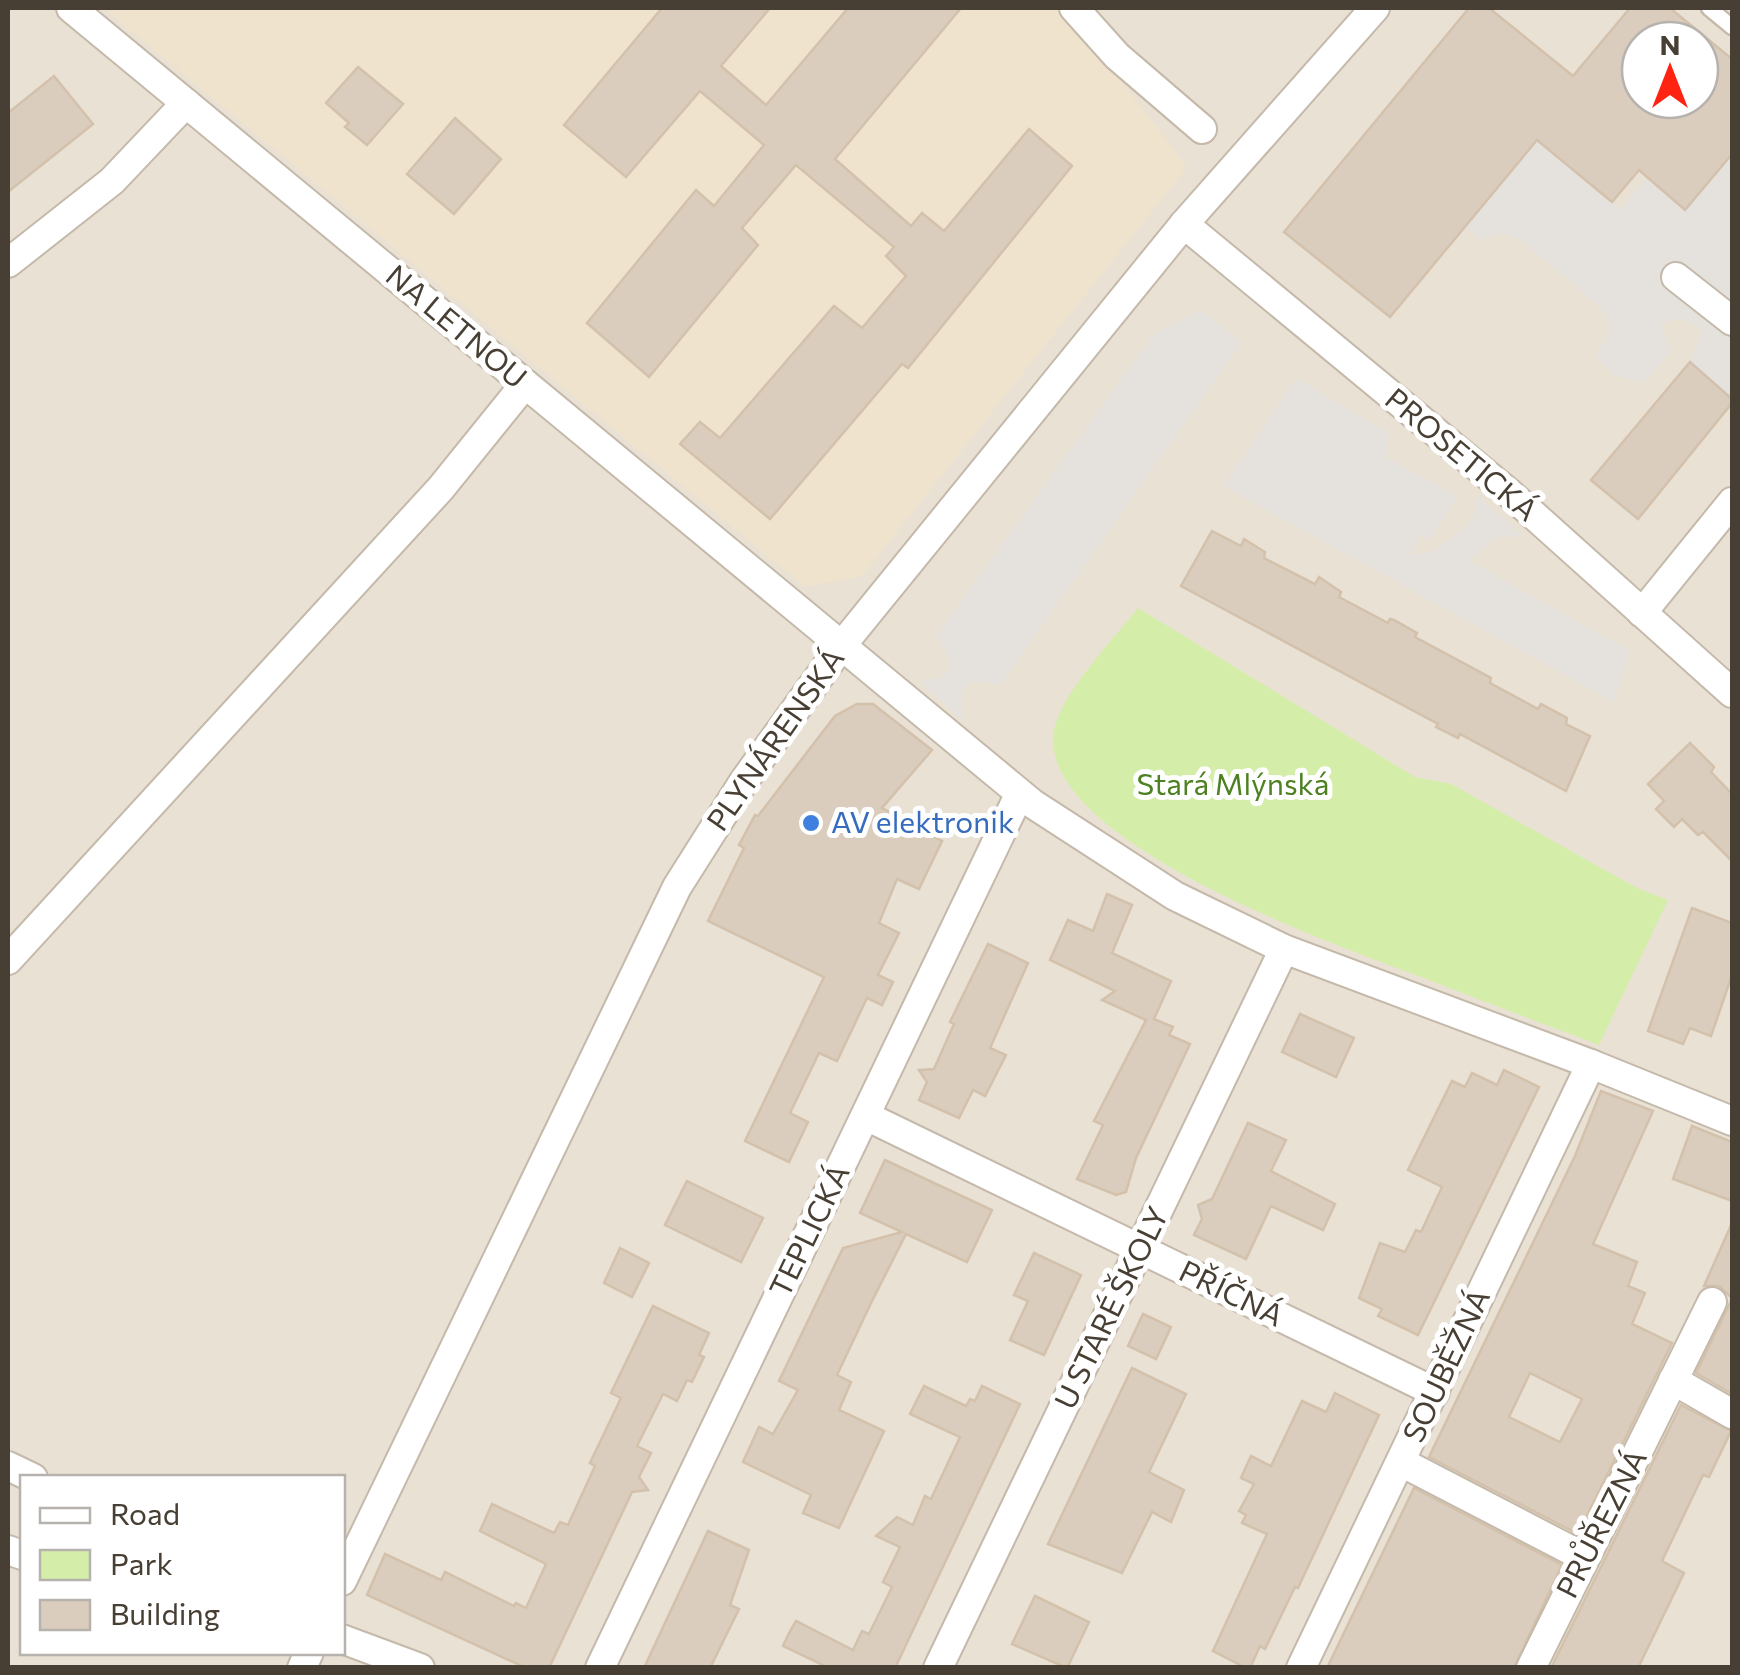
<svg xmlns="http://www.w3.org/2000/svg" width="1740" height="1675" font-family="Commissioner,sans-serif">
  <style>
    .residential { fill: #e9e1d3; fill-rule: evenodd }
    .education { fill: #efe3ce }
    .green { fill: #d4eeaa }
    .parking { fill: #e5e2de }
    .building { fill: #dbcdbd; stroke: #d3c1ac; stroke-width: 2.5; fill-rule: evenodd }
    .lines { fill: none; stroke-linecap: round; stroke-linejoin: round }
    .lane-casing { stroke: #c4b9aa; stroke-width: 19 }
    .street-casing { stroke: #c4b9aa; stroke-width: 32 }
    .lane { stroke: #fff; stroke-width: 14 }
    .street { stroke: #fff; stroke-width: 28 }
    .shop-dot { fill: #3f7fe0; stroke: #fff; stroke-width: 4 }
    .labels { text-anchor: middle; stroke-width: 10; stroke-linejoin: round; paint-order: stroke }
    .street-label { font-size: 30px; fill: #483f34; stroke: #fff }
    .park-label { font-size: 30px; fill: #4d8121; stroke: #fff }
    .shop-label { font-size: 30px; fill: #366cbe; stroke: #fff; text-anchor: start }
  </style>
  <rect width="100%" height="100%" fill="#f5efe6"/>
  <path class="residential" d="M8,8H1732V1667H8ZM1640,40H1700V100H1640ZM22,1478H342V1652H22Z"/>
  <path class="education" d="M103,8H1064L1187,167L862,576L805,587Z"/>
  <path class="green" d="M1138,608L1415,777L1451,784L1637,888L1668,900L1599,1045C1542,1023 1485,1002 1429,980C1344,948 1053,847 1053,740C1053,701 1114,639 1138,608Z"/>
  <g class="parking">
    <path d="M1540,136L1564,162L1621,209L1647,176L1685,210L1730,158L1732,160V399L1690,361L1703,331L1688,321L1675,319L1660,324L1671,351L1644,382L1615,376L1595,355L1607,339L1609,322L1601,308L1518,238L1500,233L1481,239L1466,226Z"/>
    <path d="M1200,310L1242,342L1000,685L975,681L966,686L961,697L963,722L920,681L942,677L949,669L950,659L936,636L1153,335Z"/>
    <path d="M1296,378L1389,433L1386,457L1457,496L1431,539L1420,536L1410,555L1433,552L1468,524L1476,512L1475,493L1525,538L1509,536L1494,539L1470,561L1630,651L1614,702L1223,486Z"/>
  </g>
  <g class="building">
    <path d="M662,8H770L721,66L766,105L848,8H961L835,159L911,226L922,213L944,231L1029,129L1072,166L908,368L902,364L770,519L680,444L700,422L720,438L834,306L862,328L906,276L886,256L894,247L796,165L742,228L758,245L649,377L587,323L696,190L714,206L764,145L700,91L626,177L564,125Z"/>
    <path d="M1469,8H1489L1573,76L1630,8H1670L1732,59V154L1685,210L1639,170L1612,202L1537,140L1390,317L1284,232ZM1640,40H1700V100H1640Z"/>
    <path d="M358,67L403,104L367,145L345,127L349,123L326,103Z"/>
    <path d="M54,76L93,124L8,192V113Z"/>
    <path d="M455,118L501,159L454,214L407,174Z"/>
    <path d="M1690,362L1732,399V403L1638,519L1591,480Z"/>
    <path d="M1212,531L1241,546L1244,539L1265,552L1264,558L1315,584L1319,577L1341,592L1339,597L1388,623L1390,619L1394,620L1417,633L1415,637L1491,678L1490,683L1538,709L1541,704L1567,718L1566,724L1590,736L1566,791L1460,734L1458,738L1436,727L1438,724L1181,586Z"/>
    <path d="M857,704H873L932,750L882,808L942,841L919,889L897,879L879,923L899,933L878,975L893,982L882,1005L867,998L837,1061L819,1053L790,1113L808,1122L789,1162L745,1141L824,977L708,921L744,848L739,845L755,815L758,816L835,716Z"/>
    <path d="M1690,743L1714,767L1711,772L1732,794V861L1703,832L1698,835L1682,819L1674,827L1656,809L1664,801L1648,784Z"/>
    <path d="M1107,894L1132,905L1112,953L1171,981L1154,1019L1173,1027L1169,1035L1190,1044L1136,1158L1126,1192L1116,1195L1077,1179L1103,1125L1094,1121L1146,1020L1102,1000L1115,991L1050,960L1068,920L1093,931Z"/>
    <path d="M1692,908L1732,923V975L1711,1036L1690,1028L1683,1044L1648,1031Z"/>
    <path d="M988,944L1028,963L990,1048L1006,1055L985,1096L973,1090L959,1118L919,1100L927,1082L919,1070L934,1069L954,1024L950,1022Z"/>
    <path d="M1300,1014L1354,1038L1336,1077L1282,1052Z"/>
    <path d="M1504,1070L1539,1087L1418,1335L1378,1316L1382,1309L1359,1298L1380,1243L1405,1252L1416,1230L1421,1232L1442,1187L1408,1170L1452,1081L1465,1087L1472,1073L1497,1085Z"/>
    <path d="M1601,1091L1653,1111L1593,1244L1637,1262L1628,1286L1645,1293L1632,1324L1672,1343L1578,1534L1429,1457L1575,1156ZM1530,1373L1582,1399L1560,1442L1509,1417Z"/>
    <path d="M1248,1123L1286,1140L1271,1171L1335,1204L1323,1230L1271,1206L1246,1259L1194,1235L1202,1219L1198,1205L1212,1199Z"/>
    <path d="M1692,1126L1732,1142V1201L1673,1179Z"/>
    <path d="M885,1160L992,1210L967,1262L906,1234L872,1301L837,1375L851,1382L839,1410L884,1431L839,1528L803,1513L811,1495L743,1462L759,1427L773,1434L798,1390L779,1381L843,1248L902,1232L860,1213Z"/>
    <path d="M687,1181L763,1218L741,1262L665,1225Z"/>
    <path d="M1732,1223V1298L1719,1286H1704Z"/>
    <path d="M620,1248L649,1263L632,1297L604,1283Z"/>
    <path d="M1034,1253L1081,1275L1044,1355L1010,1340L1028,1301L1014,1295Z"/>
    <path d="M1732,1299V1394L1696,1373Z"/>
    <path d="M653,1306L709,1333L699,1355L704,1357L692,1382L687,1380L677,1401L663,1394L637,1446L651,1453L639,1477L648,1490L632,1492L549,1668H526L367,1595L385,1554L441,1580L445,1572L514,1606L516,1603L526,1608L546,1564L480,1531L492,1504L554,1533L560,1522L568,1525L595,1466L590,1463L621,1398L611,1393Z"/>
    <path d="M1143,1314L1171,1327L1156,1359L1128,1346Z"/>
    <path d="M1132,1368L1186,1394L1149,1472L1184,1490L1171,1522L1152,1512L1122,1573L1048,1544Z"/>
    <path d="M924,1386L966,1406L970,1399L975,1401L982,1386L1020,1404L895,1668H829L783,1646L789,1633L796,1621L853,1650L862,1631L869,1634L892,1587L883,1582L900,1547L876,1536L897,1517L913,1525L925,1496L931,1499L960,1437L910,1414Z"/>
    <path d="M1335,1393L1379,1415L1298,1588L1295,1587L1265,1649L1260,1646L1250,1668H1246L1213,1651L1267,1534L1242,1523L1246,1515L1239,1511L1254,1484L1241,1478L1251,1456L1271,1466L1302,1401L1326,1412Z"/>
    <path d="M1681,1405L1731,1431L1709,1477L1703,1475L1662,1561L1684,1573L1638,1668H1551Z"/>
    <path d="M1414,1488L1562,1565L1514,1668H1327Z"/>
    <path d="M708,1531L749,1550L730,1605L739,1609L710,1668H644Z"/>
    <path d="M1035,1596L1089,1622L1067,1668L1012,1644Z"/>
  </g>
  <g class="lines">
    <defs>
      <path id="lane" d="M1709,8L1732,27"/>
      <g id="street">
        <path d="M71,8L1033,804L1175,896L1284,949L1591,1064L1732,1121"/>
        <path d="M1074,8L1117,56L1202,129"/>
        <path d="M1184,224L1508,492L1732,693"/>
        <path d="M8,263L112,181L186,103"/>
        <path d="M1676,277L1732,321"/>
        <path d="M1642,613L1732,502"/>
        <path d="M8,960L441,488L525,384"/>
        <path d="M866,1116L1435,1392"/>
        <path d="M1673,1380L1732,1414"/>
        <path d="M1401,1462L1584,1557"/>
        <path d="M8,1466L33,1478"/>
        <path d="M8,1550L22,1555"/>
        <path d="M342,1581L677,887L744,781L842,645L1184,224L1375,8"/>
        <path d="M342,1639L420,1668"/>
        <path d="M302,1668L309,1652"/>
        <path d="M600,1668L1019,795"/>
        <path d="M938,1668L1284,949"/>
        <path d="M1301,1668L1591,1064"/>
        <path d="M1531,1668L1712,1302"/>
      </g>
    </defs>
    <use href="#lane" class="lane-casing"/>
    <use href="#street" class="street-casing"/>
    <use href="#lane" class="lane"/>
    <use href="#street" class="street"/>
  </g>
  <circle class="shop-dot" cx="811" cy="823" r="10"/>
  <g class="labels">
    <g class="street-label">
      <text transform="translate(456 327) rotate(40)" y="10">NA LETNOU</text>
      <text transform="translate(1461 455) rotate(40)" y="10">PROSETICKÁ</text>
      <text transform="translate(776 740) rotate(-55)" y="10">PLYNÁRENSKÁ</text>
      <text transform="translate(810 1231) rotate(-64)" y="10">TEPLICKÁ</text>
      <text transform="translate(1231 1294) rotate(26)" y="10">PŘÍČNÁ</text>
      <text transform="translate(1112 1308) rotate(-64)" y="10">U STARÉ ŠKOLY</text>
      <text transform="translate(1447 1366) rotate(-65)" y="10">SOUBĚŽNÁ</text>
      <text transform="translate(1602 1524) rotate(-63)" y="10">PRŮŘEZNÁ</text>
    </g>
    <g class="park-label">
      <text x="1233" y="795">Stará Mlýnská</text>
    </g>
    <g class="shop-label">
      <text x="831" y="833">AV elektronik</text>
    </g>
  </g>
  <rect width="1740" height="1675" fill="none" stroke="#483f34" stroke-width="20"/>
  <rect x="20" y="1475" width="325" height="180" fill="#ffffff" stroke="#b6b2ae" stroke-width="2.5"/>
  <rect x="40" y="1508" width="50" height="15" fill="#ffffff" stroke="#b6b2ae" stroke-width="2.5"/>
  <text x="110" y="1525" font-size="30" fill="#483f34">Road</text>
  <rect x="40" y="1550" width="50" height="30" fill="#d4eeaa" stroke="#b6b2ae" stroke-width="2.5"/>
  <text x="110" y="1575" font-size="30" fill="#483f34">Park</text>
  <rect x="40" y="1600" width="50" height="30" fill="#dbcdbd" stroke="#b6b2ae" stroke-width="2.5"/>
  <text x="110" y="1625" font-size="30" fill="#483f34">Building</text>
  <g transform="translate(1670 70)"><circle r="48" fill="#ffffff" stroke="#b6b2ae" stroke-width="2.5"/>
  <path d="M0-8L18 38L0 25L-18 38Z" fill="#ff2312"/>
  <text y="-15" font-size="28" font-weight="bold" text-anchor="middle" fill="#483f34">N</text>
  </g>
</svg>
